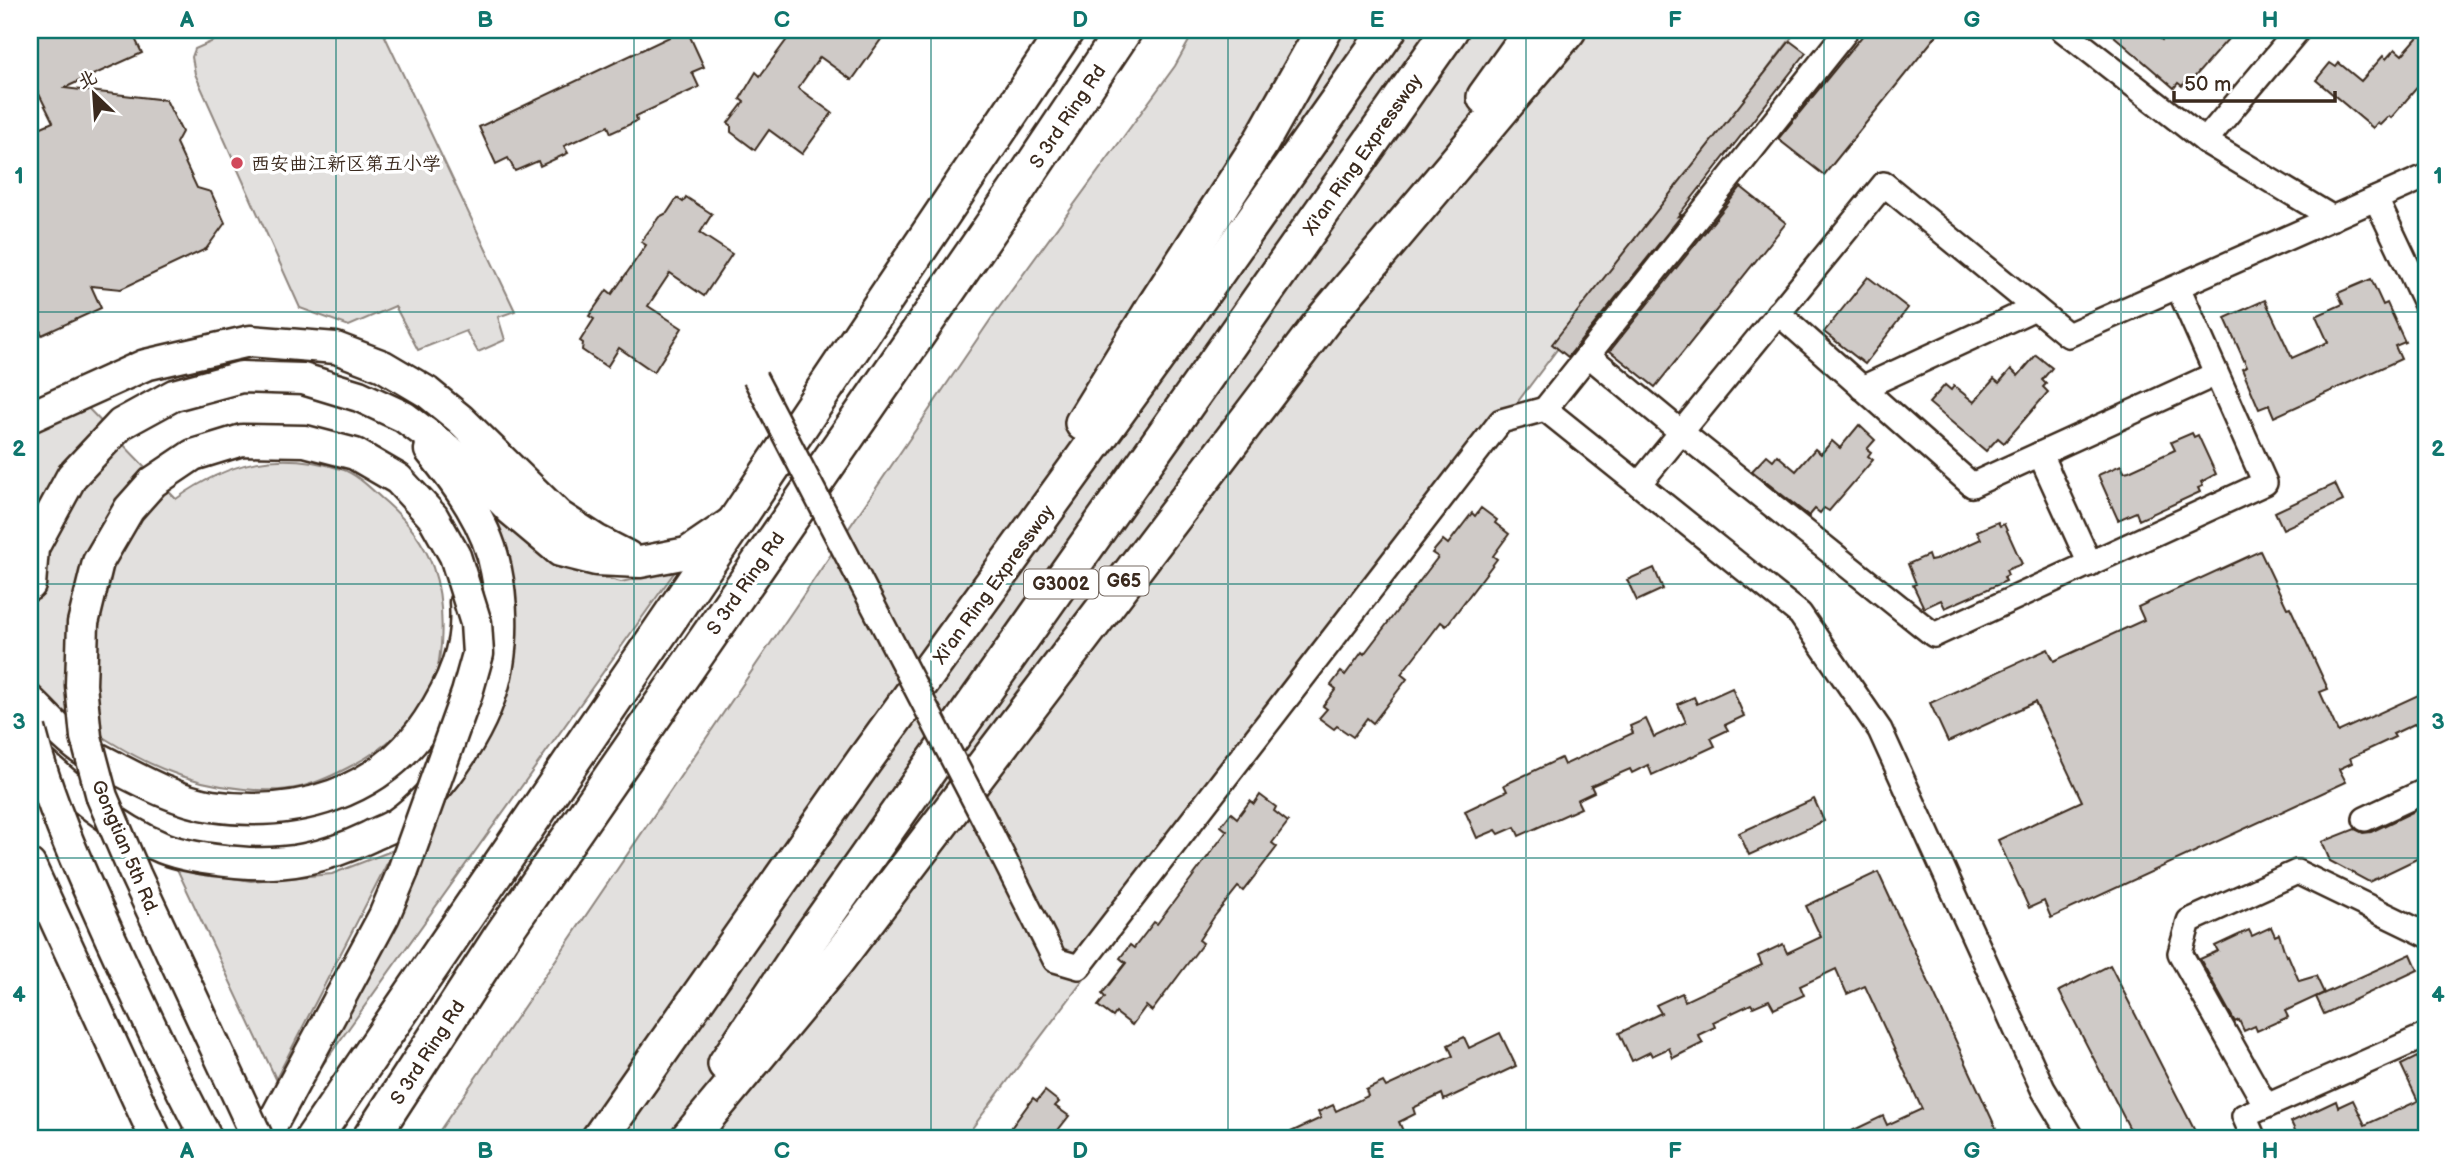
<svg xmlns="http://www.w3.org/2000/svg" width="2457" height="1169" font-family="'Balsamiq Sans','LXGW WenKai TC',sans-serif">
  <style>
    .green { fill: #e2e0de; stroke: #8e857e; stroke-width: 2 }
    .building { fill: #cfcac7; stroke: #3b2a1e; stroke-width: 2 }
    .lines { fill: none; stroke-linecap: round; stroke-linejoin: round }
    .minor-casing { stroke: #3b2a1e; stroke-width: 28 }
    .major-casing { stroke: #3b2a1e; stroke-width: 35 }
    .highway-casing { stroke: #3b2a1e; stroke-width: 40 }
    .minor { stroke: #fff; stroke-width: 23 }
    .major { stroke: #fff; stroke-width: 30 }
    .highway { stroke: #fff; stroke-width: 35 }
    .minor-bridge-casing { stroke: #3b2a1e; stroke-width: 28; stroke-linecap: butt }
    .major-bridge-casing { stroke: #3b2a1e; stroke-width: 35; stroke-linecap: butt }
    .minor-bridge { stroke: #fff; stroke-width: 23 }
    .major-bridge { stroke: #fff; stroke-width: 30 }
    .grid { fill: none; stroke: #0f766e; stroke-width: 2; stroke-opacity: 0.55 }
    .poi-dot { fill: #d1495b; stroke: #fff; stroke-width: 2.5 }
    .labels { text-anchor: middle; stroke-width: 7; stroke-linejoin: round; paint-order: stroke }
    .shield { fill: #fff; stroke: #766a62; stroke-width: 2 }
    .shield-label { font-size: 18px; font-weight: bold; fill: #3b2a1e }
    .street-label { font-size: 19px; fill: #3b2a1e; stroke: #fff }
    .poi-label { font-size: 19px; fill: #3b2a1e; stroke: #fff; text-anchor: start }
    .neatline { fill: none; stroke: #0f766e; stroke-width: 2.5 }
    .grid-label { font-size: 23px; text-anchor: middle; font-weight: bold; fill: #0f766e }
  </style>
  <rect width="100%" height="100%" fill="#fff"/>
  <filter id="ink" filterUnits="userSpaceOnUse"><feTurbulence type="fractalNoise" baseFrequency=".0143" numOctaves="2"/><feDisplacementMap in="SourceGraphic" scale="14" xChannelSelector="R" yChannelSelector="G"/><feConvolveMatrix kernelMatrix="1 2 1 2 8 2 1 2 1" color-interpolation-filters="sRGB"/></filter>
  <g filter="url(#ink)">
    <g class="green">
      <path d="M238,30H382L515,311L498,317L505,340L478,352L466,331L418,350L395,306L349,326L300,308L195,74L192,57L195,49Z"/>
      <path d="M1195,30H1793L1794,34L964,1139H434L995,313L1175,66Z"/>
      <path d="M86,406L176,499C228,462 278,449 341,469C358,474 374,492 387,503C433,544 445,585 441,645C439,661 437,683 428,696C410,725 385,748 355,764C314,786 291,794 244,789C185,784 138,761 89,728C78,720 64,713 54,703C45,695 38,685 30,675V432Z"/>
      <path d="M492,510L527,543L569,569L621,582L676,570L299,1098L442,801L473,765L497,718L515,606L510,556Z"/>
      <path d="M394,850L276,1079L177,869L251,881L332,874Z"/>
    </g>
    <g class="building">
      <path d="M30,30H131L142,53L64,88L166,100L182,132L176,143L197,188L211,192L225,223L206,249L121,289L91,286L101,308L42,335L36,320L30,323V132L53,122L30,76Z"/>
      <path d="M684,30H687L704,67L692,72L699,87L636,116L637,121L611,133L608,126L564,146L568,153L540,166L538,161L515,171L508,158L496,164L479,127Z"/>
      <path d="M794,30H870L882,38L852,80L820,57L798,88L832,113L802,154L769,130L755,150L731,132V125L728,123L744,102L740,99L756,72L760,76Z"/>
      <path d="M1867,30H1941L1824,175L1778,139Z"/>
      <path d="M2107,30H2151L2162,40L2170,30H2236L2192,80L2189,78L2182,86L2178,83L2174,88Z"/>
      <path d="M2424,30H2427V76L2391,118L2389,116L2380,125L2377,123L2373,128L2316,80L2330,63L2336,67L2339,63L2361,81L2383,56L2386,59L2395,49L2402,55Z"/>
      <path d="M1790,41L1806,53L1678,216L1682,215L1568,357L1552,344Z"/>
      <path d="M1741,187L1786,223L1655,387L1610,351Z"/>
      <path d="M686,197L712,214L700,233L732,254L704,296L670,273L648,306L682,328L654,372L619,348L607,367L582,350L583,343L580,341L594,319L589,316L607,290L612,294L631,267L646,245L641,242L659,217L667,213L677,198L683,202Z"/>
      <path d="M1868,277L1908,308L1865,364L1824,332Z"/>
      <path d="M2371,279L2383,305L2387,303L2405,342L2395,346L2401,359L2274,417L2269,405L2259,409L2242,369L2247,367L2225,318L2265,300L2292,358L2328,342L2316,316L2343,304L2338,293Z"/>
      <path d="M2036,355L2052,368L2042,380L2046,384L2043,387L2048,392L2004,443L1998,438L1986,451L1929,403L1945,385L1951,390L1954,386L1974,402L1994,379L1999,383L2011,369L2018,376Z"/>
      <path d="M1859,425L1875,440L1867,449L1871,452L1868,456L1873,460L1829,511L1824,508L1820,513L1815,509L1809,516L1752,471L1767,455L1773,460L1777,455L1796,471L1815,449L1821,454L1832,441L1840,448Z"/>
      <path d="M2192,433L2194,437L2198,435L2216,474L2201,482L2203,486L2198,488L2200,492L2139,520L2136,512L2118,520L2098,475L2121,465L2124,472L2129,471L2175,450L2171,442Z"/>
      <path d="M2335,484L2343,501L2283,529L2275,512Z"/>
      <path d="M1481,508L1497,520L1495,523L1509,534L1493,556L1497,559L1446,626L1441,622L1418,652L1401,674L1407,679L1373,723L1367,718L1353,737L1337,726L1334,729L1319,718L1327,709L1323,706L1336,689L1331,685L1341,672L1345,675L1362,652L1364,654L1438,557L1432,553L1443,540L1448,544L1472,513L1475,516Z"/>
      <path d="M1998,522L2000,526L2004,524L2022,564L2006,570L2008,575L2004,577L2006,581L1945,608L1941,600L1924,608L1913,585L1916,584L1908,564L1928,555L1930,561L1935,560L1981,539L1977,531Z"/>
      <path d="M2260,551L2287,608L2290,607L2328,689L2320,692L2338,732L2427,691V718L2393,734L2395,737L2350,758L2352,763L2339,769L2346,782L2051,918L2044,901L2029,908L1998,840L2082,801L2035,702L1948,742L1930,703L2048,649L2054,661L2144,620L2138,607Z"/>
      <path d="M1654,568L1663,589L1637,601L1627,580Z"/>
      <path d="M1732,688L1744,716L1725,725L1728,730L1711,738L1715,746L1652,775L1648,765L1632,773L1630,769L1591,786L1594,792L1577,800L1581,808L1519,836L1515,827L1499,834L1496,830L1477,838L1465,811L1507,791L1504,785L1561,758L1564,765L1633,733L1630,726L1646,719L1654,737L1686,722L1678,704L1694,697L1697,704Z"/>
      <path d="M1260,795L1276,807L1274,811L1288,822L1272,843L1277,847L1243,891L1238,887L1214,917L1199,940L1203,943L1152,1011L1146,1006L1132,1025L1116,1013L1113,1017L1098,1006L1105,997L1102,994L1126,963L1120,958L1130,945L1134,948L1154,922L1157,924L1227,831L1221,826L1231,813L1237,818L1250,801L1254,804Z"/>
      <path d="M1814,799L1824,821L1749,855L1739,833Z"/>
      <path d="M2427,805V854L2369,882L2330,861L2322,842L2355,829L2363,833L2371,832Z"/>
      <path d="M1878,872L2001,1139H1835L1883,1116L1887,1125L1922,1109L1865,986L1847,994L1836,969L1800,986L1804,995L1774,1009L1769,1000L1753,1007L1751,1004L1713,1022L1715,1027L1698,1035L1703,1043L1673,1058L1669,1048L1652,1056L1650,1052L1632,1061L1619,1033L1661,1013L1656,1005L1682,993L1685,1001L1762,965L1758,956L1783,944L1787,953L1821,937L1806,906Z"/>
      <path d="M2271,927L2275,936L2279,934L2286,956L2288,955L2299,981L2316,976L2324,993L2285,1011L2288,1017L2257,1031L2255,1026L2244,1031L2239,1020L2235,1022L2200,959L2218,951L2215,946L2249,930L2252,936Z"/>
      <path d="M2411,954L2418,970L2324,1014L2316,997Z"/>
      <path d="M2110,965L2199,1139H2135L2059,991Z"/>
      <path d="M1500,1033L1516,1066L1444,1100L1442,1094L1413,1108L1415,1114L1399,1122L1403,1131L1385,1139H1276L1321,1118L1318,1112L1333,1105L1336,1111L1368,1096L1366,1090L1383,1082L1386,1087L1453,1056L1448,1045L1464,1037L1469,1048Z"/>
      <path d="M2417,1057L2419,1061L2427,1058V1139H2299L2291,1122L2336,1101L2338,1107L2353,1100L2365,1125L2418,1101L2401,1065Z"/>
      <path d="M1045,1091L1059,1102L1055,1106L1069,1116L1051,1139H1003L1033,1098L1037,1101Z"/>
    </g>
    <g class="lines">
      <defs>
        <g id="minor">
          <path d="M2063,30L2205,141L2333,218"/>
          <path d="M2205,141L2298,30"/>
          <path d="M2376,199L2427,307"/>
          <path d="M1778,313L1972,485L2216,374"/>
          <path d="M1588,355L1681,432L1934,635L2265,483L2178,287"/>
          <path d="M1862,388L2035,308"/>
          <path d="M1545,409L1844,34L1842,30"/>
          <path d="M2040,454L2090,564"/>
          <path d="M1639,484L1884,184L2068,335L2427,176"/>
          <path d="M2365,819L2427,790"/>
          <path d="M986,823L1055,960L1079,967L1501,421L1545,409L1800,614L1880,730L2043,1089L2073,1139"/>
          <path d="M2266,1106L2180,953L2189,921L2297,872L2427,935"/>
          <path d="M2254,1139L2244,1116L2427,1035"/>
        </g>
        <g id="major">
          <path d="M30,417L145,365L250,341L336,348L383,366L427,392L460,419L559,516L596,540L627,556"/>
          <path d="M30,585L33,548L72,476L121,424L174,395L241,377L303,379L359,396L404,417L467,464L510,509L560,551L596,560L640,562L687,553L731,523"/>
          <path d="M30,701C46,716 62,735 80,748C91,756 106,762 118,769C147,784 179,801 212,806C295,818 380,794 428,721C452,685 469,647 465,602"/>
          <path d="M31,753C71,789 112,827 163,848C186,857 212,860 236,862C285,867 325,858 369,837C378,832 389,829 398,823C444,790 489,721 498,665C503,635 502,599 496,570C488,525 458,485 430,450"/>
          <path d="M30,865L156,1139"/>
          <path d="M264,1139L384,916L403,871"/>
        </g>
        <g id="highway">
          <path d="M1485,97L1533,30"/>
          <path d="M1083,423L1155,306L1260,144L1324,30"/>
          <path d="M726,1064L810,938L1450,30"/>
          <path d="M313,1139L738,518L1066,30"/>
          <path d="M370,1139L501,937L1019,187L1124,30"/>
          <path d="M599,1139L864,761L1159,354L1388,30"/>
          <path d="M688,1139L836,961L1325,318L1568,30"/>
        </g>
      </defs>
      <use href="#minor" class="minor-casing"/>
      <use href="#major" class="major-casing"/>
      <use href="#highway" class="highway-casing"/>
      <use href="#minor" class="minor"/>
      <use href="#major" class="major"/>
      <use href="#highway" class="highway"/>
      <defs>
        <path id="minor-bridge" d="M755,378L986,823"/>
        <g id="major-bridge">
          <path d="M30,729C48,801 78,866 108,933C140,1003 171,1072 207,1139"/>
          <path d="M258,1139L135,874L102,797L86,737L81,685L83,623L98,562L129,509L153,482L193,455L242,440L305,441L355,454L398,479L433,517L455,556L476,623L478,654L467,693L403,871"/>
        </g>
      </defs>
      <use href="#minor-bridge" class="minor-bridge-casing"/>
      <use href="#major-bridge" class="major-bridge-casing"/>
      <use href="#minor-bridge" class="minor-bridge"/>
      <use href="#major-bridge" class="major-bridge"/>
    </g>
  </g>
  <path class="grid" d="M336,30V1139M634,30V1139M931,30V1139M1228,30V1139M1526,30V1139M1824,30V1139M2121,30V1139M30,312H2427M30,584H2427M30,858H2427"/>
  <circle class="poi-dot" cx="237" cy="163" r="7"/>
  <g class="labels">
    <g class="shield">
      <rect x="1099.5" y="566.5" width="49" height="29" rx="5"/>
      <rect x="1024" y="569.5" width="74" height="29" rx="5"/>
    </g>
    <g class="shield-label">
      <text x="1124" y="587">G65</text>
      <text x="1061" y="590">G3002</text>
    </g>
    <g class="street-label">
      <text transform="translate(1067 116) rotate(-56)" y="7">S 3rd Ring Rd</text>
      <text transform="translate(1362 154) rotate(-55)" y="7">Xi'an Ring Expressway</text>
      <text transform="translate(745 583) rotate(-55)" y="7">S 3rd Ring Rd</text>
      <text transform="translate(993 584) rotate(-54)" y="7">Xi'an Ring Expressway</text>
      <text transform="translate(126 847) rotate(67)" y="7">Gongtian 5th Rd.</text>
      <text transform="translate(427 1052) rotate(-57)" y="7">S 3rd Ring Rd</text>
    </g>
    <g class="poi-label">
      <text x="251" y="170">西安曲江新区第五小学</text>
    </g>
  </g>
  <rect width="2457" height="1169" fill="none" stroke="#fff" stroke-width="77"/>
  <g transform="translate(94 94) rotate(335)" stroke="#ffffff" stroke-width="5" paint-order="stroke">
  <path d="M0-5L12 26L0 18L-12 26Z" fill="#3b2a1e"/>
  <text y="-10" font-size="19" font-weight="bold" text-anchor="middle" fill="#3b2a1e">北</text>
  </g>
  <path d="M2174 91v10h161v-10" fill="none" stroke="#3b2a1e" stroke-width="3.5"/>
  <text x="2184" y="91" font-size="21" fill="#3b2a1e" stroke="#ffffff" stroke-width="5" paint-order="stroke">50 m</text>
  <rect x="38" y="38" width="2380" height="1092" class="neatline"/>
  <g class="grid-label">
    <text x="187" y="27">A</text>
    <text x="485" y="27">B</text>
    <text x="782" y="27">C</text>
    <text x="1080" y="27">D</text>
    <text x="1377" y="27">E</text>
    <text x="1675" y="27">F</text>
    <text x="1972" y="27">G</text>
    <text x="2270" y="27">H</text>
    <text x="19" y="183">1</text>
    <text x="2438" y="183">1</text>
    <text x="19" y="456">2</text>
    <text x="2438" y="456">2</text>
    <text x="19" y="729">3</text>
    <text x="2438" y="729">3</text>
    <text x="19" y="1002">4</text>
    <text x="2438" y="1002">4</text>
    <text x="187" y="1158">A</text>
    <text x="485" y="1158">B</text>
    <text x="782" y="1158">C</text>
    <text x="1080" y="1158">D</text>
    <text x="1377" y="1158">E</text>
    <text x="1675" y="1158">F</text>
    <text x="1972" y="1158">G</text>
    <text x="2270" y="1158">H</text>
  </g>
</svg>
